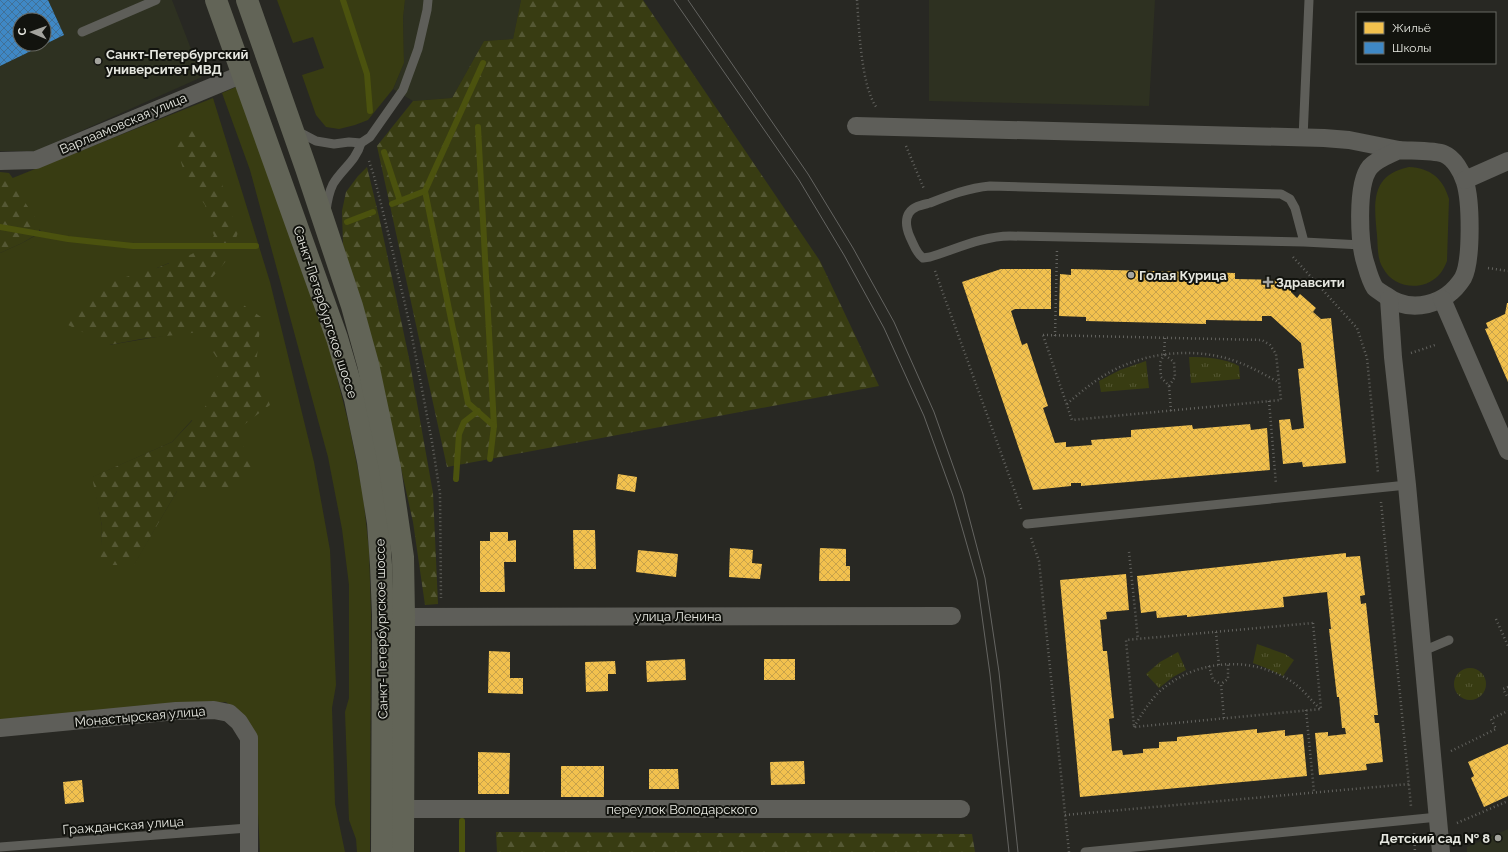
<svg xmlns="http://www.w3.org/2000/svg" width="1508" height="852" font-family="Raleway,sans-serif">
  <style>
    .built { fill: #2e3121; fill-rule: evenodd }
    .green { fill: #383c12; fill-rule: evenodd }
    .forest { fill: url(#forest-firs) }
    .park { fill: url(#park-tufts) }
    .homes { fill: url(#homes-cross-hatch) }
    .schools { fill: url(#schools-cross-hatch); fill-rule: evenodd }
    .lines { fill: none; stroke-linecap: round; stroke-linejoin: round }
    .stream { stroke: #4b520e; stroke-width: 6 }
    .path { stroke: #63635f; stroke-width: 2.5; stroke-dasharray: 1 3; stroke-linecap: butt }
    .lane { stroke: #5e5e59; stroke-width: 9 }
    .street { stroke: #5e5e59; stroke-width: 18 }
    .primary { stroke: #626457; stroke-width: 22 }
    .tram { stroke: #646461; stroke-width: 1 }
    .poi-dot { fill: #a4a49e; stroke: #12130e; stroke-width: 1.5 }
    .labels { text-anchor: middle; stroke-width: 4; stroke-linejoin: round; paint-order: stroke }
    .poi-label { font-size: 13px; font-weight: bold; fill: #e6e7e0; stroke: #12130e; text-anchor: start }
    .street-label { font-size: 13px; fill: #e6e7e0; stroke: #12130e }
  </style>
  <defs>
    <pattern id="forest-firs" width="22" height="20" patternUnits="userSpaceOnUse"><rect width="22" height="20" fill="#383c12"/><path d="M5 1l3.5 6h-7zM16 11l3.5 6h-7z" fill="#555834"/></pattern>
    <pattern id="park-tufts" width="24" height="20" patternUnits="userSpaceOnUse"><rect width="24" height="20" fill="#383c12"/><path d="M3 7l-1-3M5 7V3M7 7l1-3M15 17l-1-3M17 17v-4M19 17l1-3" fill="none" stroke="#555834"/></pattern>
    <pattern id="homes-cross-hatch" width="8" height="8" patternUnits="userSpaceOnUse"><rect width="8" height="8" fill="#f2c14e"/><path d="M0 0l8 8M0 8l8-8" fill="none" stroke="#c7a24b"/></pattern>
    <pattern id="schools-cross-hatch" width="8" height="8" patternUnits="userSpaceOnUse"><rect width="8" height="8" fill="#3f88c5"/><path d="M0 0l8 8M0 8l8-8" fill="none" stroke="#417198"/></pattern>
  </defs>
  <rect width="100%" height="100%" fill="#282823"/>
  <g class="built">
    <path d="M0,0H172L202,77L36,151H0ZM20,20H44V44H20Z"/>
    <path d="M405,0H521L513,39L484,41L452,98L413,101L393,89L404,63L403,18Z"/>
    <path d="M929,0H1155L1149,106L929,101Z"/>
    <path d="M1508,829V852H1467V847Z"/>
  </g>
  <g class="green">
    <path d="M277,0H405L403,18L404,63L393,89L368,120L355,125L339,129L326,127L316,115L302,75L324,68L313,37L293,43Z"/>
    <path d="M238,86L329,346L349,425L363,495L369,550L371,615L370,852H357L356,839L349,820L345,712L349,698V585L342,529L328,457L250,170L222,93Z"/>
    <path d="M213,98L270,282L314,462L330,550L336,685L332,708L335,804L345,852H260L254,737L249,724L226,702L31,716L0,720V253L22,243L42,232L24,216L0,183ZM169,263L180,333L109,345L157,268ZM192,420L201,491H177L134,564L101,565L102,526L93,477L172,442Z"/>
    <path d="M1409,167C1430,168 1443,178 1449,199L1447,261C1445,266 1442,272 1438,276C1422,292 1393,288 1383,268C1377,259 1378,246 1377,235C1374,204 1370,175 1409,167Z"/>
  </g>
  <g class="forest">
    <path d="M521,0H643L820,261L879,386L447,467L377,146L413,101L452,98L484,41L513,39Z"/>
    <path d="M187,125L201,129L215,145L223,189L238,232L231,255L206,285L239,302L261,317L256,366L270,405L237,430L253,471L235,491H177L134,565H100L102,526L92,477L172,442L205,407L217,385V358L200,332L141,339L109,345L66,324L91,292L119,279L157,268L192,254L214,236L205,205L186,178L176,146Z"/>
    <path d="M367,167L380,221L409,358L433,493L438,604L425,605L413,522L377,361L343,245L342,211L346,192L358,176Z"/>
    <path d="M0,172L9,173L20,188L24,201L39,223V233L22,243L0,253Z"/>
    <path d="M496,832L972,834L975,852H497Z"/>
  </g>
  <g class="park">
    <path d="M1189,357C1206,357 1224,358 1239,366L1240,379L1191,383Z"/>
    <path d="M1146,361L1149,388L1101,392L1099,381L1120,370Z"/>
    <path d="M1257,644L1285,654L1294,660L1283,676L1266,668L1253,663Z"/>
    <path d="M1178,652L1186,670L1173,677L1159,688L1146,674L1160,662Z"/>
    <circle cx="1470" cy="684" r="16"/>
  </g>
  <g class="homes">
    <path d="M1001,269H1051V309H1015L1011,311L1022,345L1027,343L1048,406L1043,408L1055,443L1066,442V447L1092,445L1091,440L1131,437V430L1192,425L1193,429L1250,424L1251,430L1267,428L1270,470L1081,486V483H1071V486L1033,490L962,282Z"/>
    <path d="M1071,269L1235,273V279L1291,280V292L1297,298L1300,294L1316,308L1313,312L1321,319L1331,318L1346,463L1303,467L1302,462L1283,464L1279,420L1290,419L1292,430L1304,428L1298,369L1304,368L1301,343L1271,316H1262V321L1206,320V324L1086,321V317L1059,316L1060,274L1071,275Z"/>
    <path d="M1507,303H1508V382L1485,329L1488,328L1486,323L1505,314Z"/>
    <path d="M618,474L637,477L635,492L616,489Z"/>
    <path d="M573,530H595L596,569H574Z"/>
    <path d="M490,532H508V541L516,540V562H504L505,592H480V541H490Z"/>
    <path d="M730,548L753,550L752,563L762,564L760,579L729,577Z"/>
    <path d="M820,548L846,549V566H850V581H819Z"/>
    <path d="M638,550L678,554L676,577L636,572Z"/>
    <path d="M1346,553V557L1360,556L1365,595L1360,596L1361,604L1366,603L1378,715H1374L1375,723H1379L1383,762L1366,764L1367,770L1319,775L1315,733L1328,732V736L1346,734L1345,728H1342L1339,697H1337L1329,629H1331L1327,592L1283,597L1284,607L1187,617V615L1157,618L1156,611L1141,613L1137,576Z"/>
    <path d="M1126,574L1129,610L1106,612L1107,619L1100,620L1103,651H1107L1114,718L1109,719L1112,751L1122,750L1123,755L1143,753V749L1159,748V742L1177,741V737L1257,729V733L1285,730V736L1303,734L1307,776L1080,797L1060,580Z"/>
    <path d="M489,651L510,652V678H523V694L488,693Z"/>
    <path d="M685,659L686,680L647,682L646,661Z"/>
    <rect x="764" y="659" width="31" height="21"/>
    <path d="M615,661L616,674H608V691L586,692L585,662Z"/>
    <path d="M1508,744V796L1484,807L1471,778L1474,776L1468,762Z"/>
    <path d="M478,752L510,753L509,794H478Z"/>
    <path d="M804,761L805,784L771,785L770,762Z"/>
    <rect x="561" y="766" width="43" height="31"/>
    <path d="M649,769H678L679,789H649Z"/>
    <path d="M82,780L84,802L65,804L63,782Z"/>
  </g>
  <path class="schools" d="M0,0H48L64,35L0,66ZM20,20H44V44H20Z"/>
  <g class="lines">
    <g class="stream">
      <path d="M343,0L367,74L370,111"/>
      <path d="M478,127L494,426L490,459"/>
      <path d="M384,152L400,201"/>
      <path d="M425,191L468,403L494,426"/>
      <path d="M392,204L425,191L483,63"/>
      <path d="M347,222L373,212"/>
      <path d="M0,227L68,239L133,246H256"/>
      <path d="M456,479L459,434L464,422L478,411"/>
      <path d="M462,852V821"/>
    </g>
    <g class="path">
      <path d="M857,0C859,27 861,87 877,108"/>
      <path d="M906,146L924,189"/>
      <path d="M369,161L374,176L390,240L410,326L432,442L440,493L441,598"/>
      <path d="M1293,257L1357,328L1367,358L1378,473"/>
      <path d="M1488,268L1508,271"/>
      <path d="M935,271L1022,511"/>
      <path d="M1043,335L1262,340L1270,345L1276,354L1281,400L1072,420Z"/>
      <path d="M1055,336L1057,250"/>
      <path d="M1165,338L1164,354L1160,363L1161,377L1169,386L1171,411"/>
      <path d="M1411,353L1435,345"/>
      <path d="M1165,355L1174,362L1175,377L1169,386"/>
      <path d="M1269,401L1276,484"/>
      <path d="M1067,404C1077,395 1088,386 1100,378C1141,351 1198,345 1243,364C1255,369 1267,376 1278,382"/>
      <path d="M1381,502L1411,806"/>
      <path d="M1031,538L1039,561L1069,852"/>
      <path d="M1129,552L1138,639"/>
      <path d="M1496,619L1508,646"/>
      <path d="M1313,623L1321,709L1134,727L1126,640Z"/>
      <path d="M1216,632L1219,665"/>
      <path d="M1209,666L1213,680L1221,684"/>
      <path d="M1508,687L1503,689L1508,698"/>
      <path d="M1306,710L1314,792"/>
      <path d="M1224,718L1221,684L1228,679V664"/>
      <path d="M1134,727C1141,715 1148,704 1157,694C1193,659 1250,655 1291,681C1302,688 1311,700 1320,709"/>
      <path d="M1451,751L1496,729L1491,719L1508,711"/>
      <path d="M1065,815L1409,784"/>
      <path d="M1457,823L1508,801"/>
      <path d="M1414,833L1415,852"/>
    </g>
    <g class="lane">
      <path d="M82,32L156,0"/>
      <path d="M297,131L316,141L334,144L349,142L361,143L370,137L403,90L418,49L427,10L428,0"/>
      <path d="M1303,138L1309,0"/>
      <path d="M326,211C327,203 329,192 333,184C342,169 356,161 361,143"/>
      <path d="M1304,242L1295,208L1290,199L1281,194L990,186C968,188 950,195 930,203C922,205 914,206 909,213C904,221 907,230 910,237C914,245 916,253 923,258L930,257C956,249 983,236 1010,236L1304,242L1362,245"/>
      <path d="M1027,524L1407,485"/>
      <path d="M1423,651L1449,640"/>
      <path d="M0,847L248,828"/>
      <path d="M1085,852L1438,817"/>
    </g>
    <g class="street">
      <path d="M856,126L1324,138L1349,140L1399,150"/>
      <path d="M1399,150C1410,151 1434,150 1444,154C1454,158 1462,172 1465,182C1471,201 1472,261 1463,278C1446,305 1411,315 1385,295C1382,293 1377,290 1375,288C1371,282 1368,272 1366,265C1359,245 1356,184 1370,167C1377,159 1389,155 1399,150Z"/>
      <path d="M0,161L36,160L243,74"/>
      <path d="M1465,180L1508,161"/>
      <path d="M1389,299L1393,357L1407,485L1441,852"/>
      <path d="M1442,299L1508,451"/>
      <path d="M404,617L952,616"/>
      <path d="M0,728L176,711L214,710L229,713L239,722L249,738V852"/>
      <path d="M402,809H961"/>
    </g>
    <g class="primary">
      <path d="M216,0L337,338L355,399L368,461L378,523L381,565L383,615L382,852"/>
      <path d="M247,0L306,168L352,306L368,364L390,468L403,557L404,617L403,852"/>
    </g>
    <g class="tram">
      <path d="M674,0L799,180L844,255L884,328L924,416L953,496L977,580L990,674L1009,852"/>
      <path d="M688,0L808,174L853,248L894,322L934,412L963,494L985,578L999,672L1018,852"/>
    </g>
  </g>
  <g class="poi-dot">
    <circle cx="98" cy="61" r="4"/>
    <circle cx="1131" cy="275" r="4"/>
    <path d="M1266 276h4v4h4v4h-4v4h-4v-4h-4v-4h4z"/>
    <circle cx="1498" cy="838" r="4"/>
  </g>
  <g class="labels">
    <g class="poi-label">
      <text x="106" y="59">Санкт-Петербургский<tspan x="106" dy="15">университет МВД</tspan></text>
      <text x="1139" y="280">Голая Курица</text>
      <text x="1276" y="287">Здравсити</text>
      <text x="1490" y="843" text-anchor="end">Детский сад № 8</text>
    </g>
    <g class="street-label">
      <text transform="translate(123 123) rotate(-23)" y="5">Варлаамовская улица</text>
      <text transform="translate(326 312) rotate(72)" y="5">Санкт-Петербургское шоссе</text>
      <text x="678" y="621">улица Ленина</text>
      <text transform="translate(381 629) rotate(-91)" y="5">Санкт-Петербургское шоссе</text>
      <text transform="translate(140 716) rotate(-5)" y="5">Монастырская улица</text>
      <text x="682" y="814">переулок Володарского</text>
      <text transform="translate(123 825) rotate(-4)" y="5">Гражданская улица</text>
    </g>
  </g>
  <rect x="1356" y="12" width="140" height="52" fill="#12130e" stroke="#676862"/>
  <rect x="1364" y="22" width="20" height="12" fill="#f2c14e" stroke="#676862"/>
  <text x="1392" y="32" font-size="12" fill="#e6e7e0">Жильё</text>
  <rect x="1364" y="42" width="20" height="12" fill="#3f88c5" stroke="#676862"/>
  <text x="1392" y="52" font-size="12" fill="#e6e7e0">Школы</text>
  <g transform="translate(32 32) rotate(272)"><circle r="19" fill="#12130e" stroke="#676862"/>
  <path d="M0-3L7 15L0 10L-7 15Z" fill="#a4a49e"/>
  <text y="-6" font-size="11" font-weight="bold" text-anchor="middle" fill="#e6e7e0">С</text>
  </g>
</svg>
